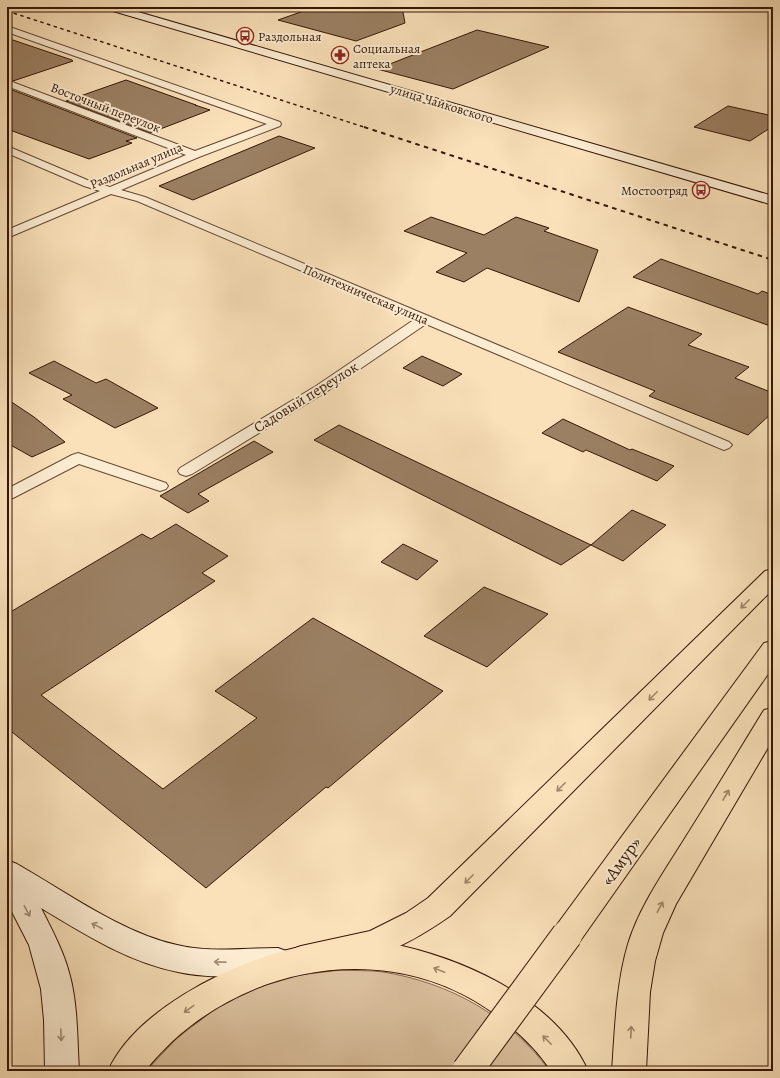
<svg xmlns="http://www.w3.org/2000/svg" width="780" height="1078" font-family="Alegreya,serif">
  <style>
    .green { fill: #d9be9b; stroke: #876a50 }
    .building { fill: #9b8063; stroke: #351605 }
    .lines { fill: none; stroke-linecap: round; stroke-linejoin: round }
    .street-casing { stroke: #664932; stroke-width: 2 }
    .secondary-casing { stroke: #351605; stroke-width: 2 }
    .primary-casing { stroke: #351605; stroke-width: 2 }
    .highway-casing { stroke: #351605; stroke-width: 2 }
    .street { fill: #fcecd2; fill-rule: evenodd }
    .secondary { fill: #fcecd2; fill-rule: evenodd }
    .primary { fill: #fae1ba; fill-rule: evenodd }
    .highway { fill: #fae1ba; fill-rule: evenodd }
    .rail-far1 { stroke: #351605; stroke-width: 1.5; stroke-dasharray: 3.5 3.5; stroke-linecap: butt }
    .rail { stroke: #351605; stroke-width: 2; stroke-dasharray: 4.5 4.5; stroke-linecap: butt }
    .highway-bridge-casing { stroke: #351605; stroke-width: 32; stroke-linecap: butt }
    .highway-bridge { stroke: #fae1ba; stroke-width: 30 }
    .oneway { stroke: #a18669 }
    .oneway2 { stroke: #a28c76 }
    .labels { text-anchor: middle; stroke-width: 4; stroke-linejoin: round; paint-order: stroke }
    .far-poi-label { font-size: 13px; fill: #351605; stroke: #fcecd2; text-anchor: start }
    .far-street-label { font-size: 13px; fill: #351605; stroke: #fcecd2 }
    .street-label { font-size: 15px; fill: #351605; stroke: #fcecd2 }
    .near-street-label { font-size: 18px; fill: #351605; stroke: #fcecd2 }
  </style>
  <rect width="100%" height="100%" fill="#fae1ba"/>
  <filter id="stains"><feTurbulence type="fractalNoise" baseFrequency=".005" numOctaves="4"/><feColorMatrix values="0 0 0 0 .2 0 0 0 0 .09 0 0 0 0 .02 0 0 0 .5 -.17"/></filter>
  <radialGradient id="worn" r=".72"><stop offset=".6" stop-color="#630" stop-opacity="0"/><stop offset="1" stop-color="#630" stop-opacity=".3"/></radialGradient>
  <path class="green" d="M340,970C354,971 369,970 383,972C451,983 509,1016 550,1071H146L178,1037L217,1008L256,988L300,975Z"/>
  <g class="building">
    <path d="M315,7H402L405,23L356,41L278,20Z"/>
    <path d="M477,30L549,47L453,89L377,69Z"/>
    <path d="M7,38L72,60L73,61L13,81L7,79Z"/>
    <path d="M126,80L196,105H195L210,110L150,133L66,101Z"/>
    <path d="M7,88L137,138L126,141L132,143L89,159L7,129Z"/>
    <path d="M728,106L773,116V126L750,141L694,127Z"/>
    <path d="M279,136L315,148L193,200L159,186Z"/>
    <path d="M431,217L484,235L516,217L549,228L544,231L598,250L579,302L487,268L464,282L436,272L467,253L404,231Z"/>
    <path d="M661,259L758,294L762,291L773,295V327L633,277Z"/>
    <path d="M628,307L702,334L688,345L749,367L735,378L773,393V412L748,435L649,396L655,391L558,352Z"/>
    <path d="M422,356L462,374L443,386L403,368Z"/>
    <path d="M54,361L96,383L106,379L158,408L115,428L63,399L72,395L29,373Z"/>
    <path d="M7,399L34,417L65,442L32,457L7,443Z"/>
    <path d="M563,419L630,450L632,449L674,466L657,481L586,450L583,452L542,433Z"/>
    <path d="M339,425L591,545L561,565L314,440Z"/>
    <path d="M254,441L273,452L198,494L209,501L188,513L160,496Z"/>
    <path d="M632,510L666,525L623,561L591,545Z"/>
    <path d="M176,524L228,556L202,573L215,581L41,695L163,789L257,718L215,691L313,618L443,691L328,788L326,787L206,888L7,728V614L142,534L151,539Z"/>
    <path d="M403,544L438,561L417,580L381,562Z"/>
    <path d="M484,587L548,614L487,667L424,636Z"/>
  </g>
  <g class="lines">
    <defs>
      <g id="street">
        <path d="M7,26L280,122L281,124L280,126L199,157L121,190L145,197L729,442L732,445L729,448L724,450L719,448L426,324L326,392L192,474L186,476L180,474L178,471L180,468L316,386L415,319L137,201L111,194L7,238V230L100,191L84,186L7,153V146L92,182L110,187L186,155L7,86V80L195,151L267,124L7,32Z"/>
        <path d="M78,453L166,483L168,486L166,489L160,491L79,464L13,498L7,500V489L72,455Z"/>
      </g>
      <g id="secondary">
        <path d="M105,7H121L773,196V205L106,9Z"/>
        <path d="M7,860L17,864C66,892 122,933 177,945C209,953 245,948 278,948L289,952L294,962L289,972L278,976C245,976 210,979 178,972C128,962 84,934 41,908C52,930 64,952 70,976C78,1007 77,1039 79,1071H45L44,1020L41,989L29,945L7,902Z"/>
      </g>
      <path id="primary" d="M362,942C375,943 389,944 402,946C471,962 557,1002 588,1071H551C537,1049 517,1031 496,1015C386,933 228,966 145,1071H108C135,1011 226,966 287,950C312,943 337,943 362,942Z"/>
      <g id="highway">
        <path d="M773,569V589L450,916C427,932 402,947 376,956L301,974L290,970L285,960L290,950L301,946L370,931L406,913L428,898L765,571Z"/>
        <path d="M773,641V667L578,944L567,948L556,944L552,935L556,926L764,643Z"/>
        <path d="M773,708V739L676,904L663,933L655,961L650,992L646,1071H612C615,1029 616,985 628,944C639,908 662,875 682,843C710,799 737,754 764,710Z"/>
      </g>
    </defs>
    <use href="#street" class="street-casing"/>
    <use href="#secondary" class="secondary-casing"/>
    <use href="#primary" class="primary-casing"/>
    <use href="#highway" class="highway-casing"/>
    <use href="#street" class="street"/>
    <use href="#secondary" class="secondary"/>
    <use href="#primary" class="primary"/>
    <use href="#highway" class="highway"/>
    <path class="rail-far1" d="M7,11L367,128"/>
    <path class="rail" d="M364,127L773,260"/>
    <defs>
      <path id="highway-bridge" d="M467,1071L567,935"/>
    </defs>
    <use href="#highway-bridge" class="highway-bridge-casing"/>
    <use href="#highway-bridge" class="highway-bridge"/>
  </g>
  <defs><path id="oneway-shaft" d="M-6 0H5M1.5-3L5.5 0L1.5 3" fill="none" stroke-width="1.6" stroke-linecap="round" stroke-linejoin="round"/></defs>
  <g class="oneway">
    <use href="#oneway-shaft" transform="translate(745 604) rotate(135)"/>
    <use href="#oneway-shaft" transform="translate(653 696) rotate(135)"/>
    <use href="#oneway-shaft" transform="translate(561 787) rotate(135)"/>
    <use href="#oneway-shaft" transform="translate(726 795) rotate(-59)"/>
    <use href="#oneway-shaft" transform="translate(469 879) rotate(135)"/>
    <use href="#oneway-shaft" transform="translate(660 907) rotate(-62)"/>
    <use href="#oneway-shaft" transform="translate(439 970) rotate(-158)"/>
    <use href="#oneway-shaft" transform="translate(189 1009) rotate(144)"/>
    <use href="#oneway-shaft" transform="translate(631 1032) rotate(-87)"/>
    <use href="#oneway-shaft" transform="translate(547 1040) rotate(-135)"/>
  </g>
  <g class="oneway2">
    <use href="#oneway-shaft" transform="translate(27 911) rotate(62)"/>
    <use href="#oneway-shaft" transform="translate(97 926) rotate(-152)"/>
    <use href="#oneway-shaft" transform="translate(220 962) rotate(-179)"/>
    <use href="#oneway-shaft" transform="translate(61 1035) rotate(88)"/>
  </g>
  <defs>
    <symbol id="bus-ring" viewBox="-11 -11 22 22"><circle r="9.5" fill="#fcecd2" stroke="#8f2418" stroke-width="1.5"/><path d="M-5-6H5V4H4V6H2V4H-2V6H-4V4H-5ZM-3.5-4V0h7V-4ZM-3.5 1.2v1.5H-2V1.2ZM2 1.2v1.5H3.5V1.2Z" fill="#8f2418"/></symbol>
    <symbol id="pharmacy-ring" viewBox="-11 -11 22 22"><circle r="9.5" fill="#fcecd2" stroke="#8f2418" stroke-width="1.5"/><path d="M-2-6h4v4h4v4h-4v4h-4v-4h-4v-4h4Z" fill="#8f2418"/></symbol>
  </defs>
  <g fill-rule="evenodd">
    <use href="#bus-ring" x="235" y="26" width="20" height="20"/>
    <use href="#pharmacy-ring" x="330" y="45" width="20" height="20"/>
    <use href="#bus-ring" x="691" y="180" width="20" height="20"/>
  </g>
  <g class="labels">
    <g class="far-poi-label">
      <text x="258" y="41">Раздольная</text>
      <text x="353" y="53">Социальная<tspan x="353" dy="15">аптека</tspan></text>
      <text x="688" y="195" text-anchor="end">Мостоотряд</text>
    </g>
    <g class="far-street-label">
      <text transform="translate(442 103) rotate(17)" y="5">улица Чайковского</text>
      <text transform="translate(106 107) rotate(21)" y="5">Восточный переулок</text>
      <text transform="translate(136 165) rotate(-23)" y="5">Раздольная улица</text>
      <text transform="translate(366 294) rotate(23)" y="5">Политехническая улица</text>
    </g>
    <g class="street-label">
      <text transform="translate(306 397) rotate(-32)" y="5">Садовый переулок</text>
    </g>
    <g class="near-street-label">
      <text transform="translate(621 861) rotate(-54)" y="6">«Амур»</text>
    </g>
  </g>
  <rect width="780" height="1078" fill="none" stroke="#fae1ba" stroke-width="24"/>
  <rect x="8" y="8" width="764" height="1062" fill="none" stroke="#351605" stroke-width="2"/>
  <rect x="12" y="12" width="756" height="1054" fill="none" stroke="#351605"/>
  <rect width="100%" height="100%" filter="url(#stains)"/>
  <rect width="100%" height="100%" fill="url(#worn)"/>
</svg>
